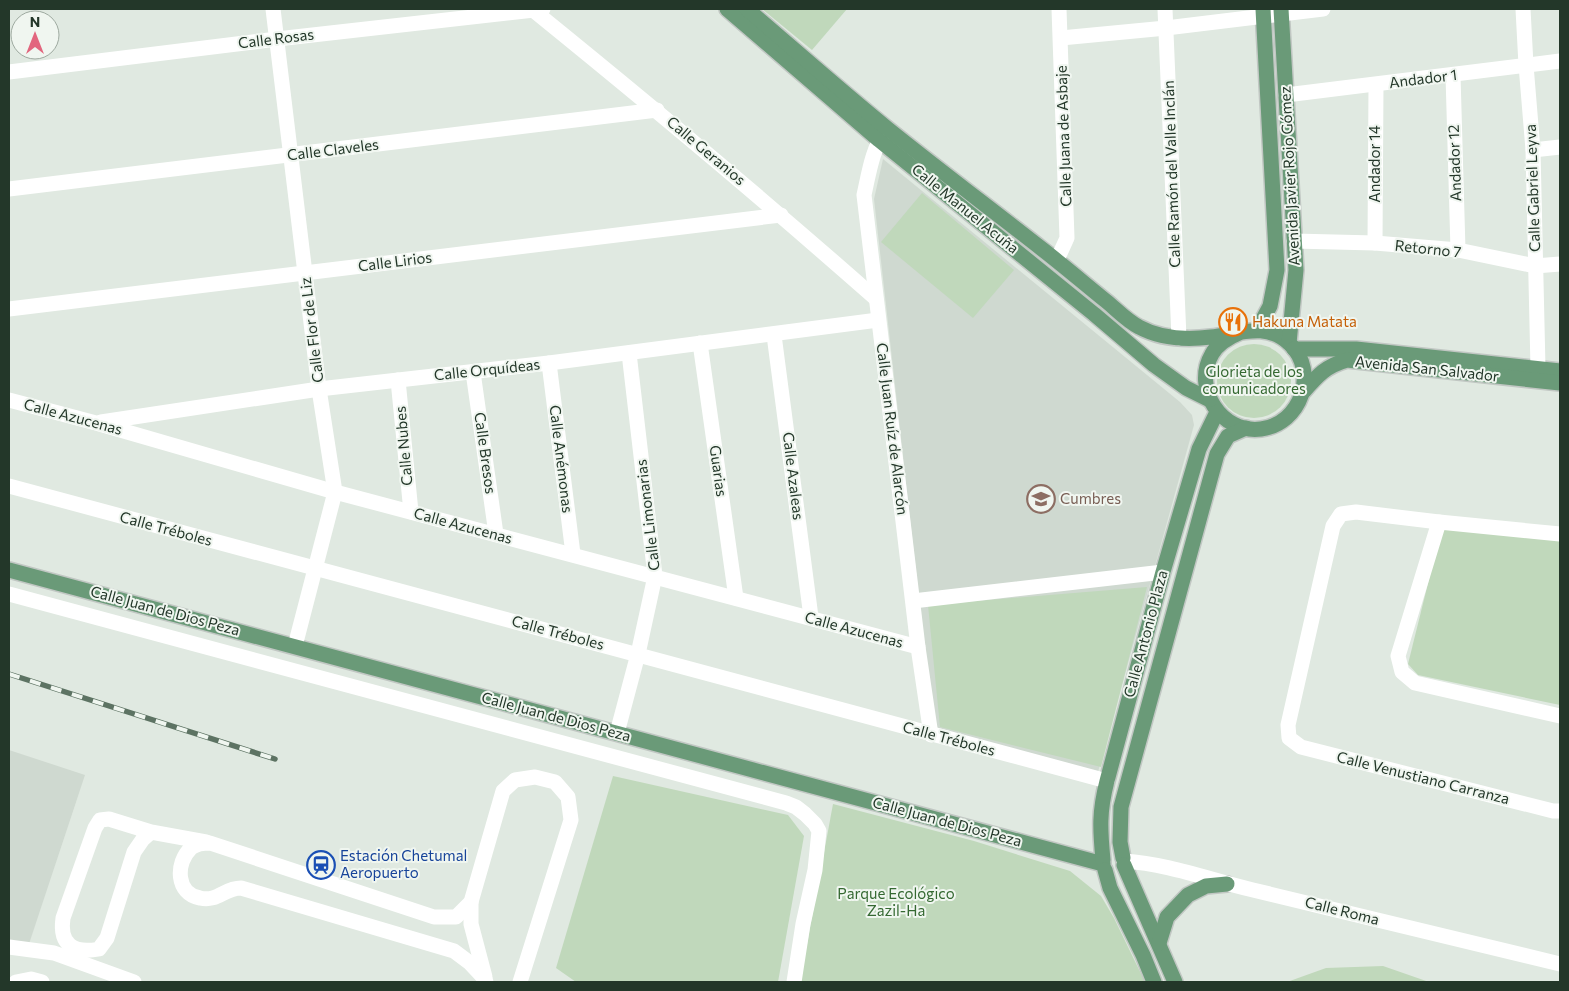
<svg xmlns="http://www.w3.org/2000/svg" width="1569" height="991" font-family="Commissioner,sans-serif">
  <style>
    .built { fill: #cfd9d0 }
    .green { fill: #c0d8bb }
    .lines { fill: none; stroke-linecap: round; stroke-linejoin: round }
    .major-casing { stroke: #c1c7c3; stroke-width: 18 }
    .minor { stroke: #fff; stroke-width: 15 }
    .major { stroke: #6a9a78; stroke-width: 15 }
    .rail-casing { stroke: #5d7363; stroke-width: 5.5 }
    .rail { stroke: #f0f6f0; stroke-width: 4; stroke-dasharray: 11; stroke-linecap: butt }
    .labels { text-anchor: middle; stroke-width: 4; stroke-linejoin: round; paint-order: stroke }
    .street-label { font-size: 15px; fill: #233729; stroke: #f0f6f0 }
    .food-label { font-size: 15px; fill: #c56008; stroke: #f0f6f0; text-anchor: start }
    .park-label { font-size: 15px; fill: #356932; stroke: #f0f6f0 }
    .education-label { font-size: 15px; fill: #785e54; stroke: #f0f6f0; text-anchor: start }
    .transit-label { font-size: 15px; fill: #164399; stroke: #f0f6f0; text-anchor: start }
  </style>
  <rect width="100%" height="100%" fill="#e0e9e1"/>
  <g class="built">
    <path d="M883,159L1180,402L1192,415L1194,425L1098,772L934,731L874,199Z"/>
    <path d="M9,750L85,775L26,953L9,952Z"/>
  </g>
  <g class="green">
    <path d="M762,9H847L812,50Z"/>
    <path d="M922,193L1014,270L973,318L881,242Z"/>
    <circle cx="1254" cy="381" r="37"/>
    <path d="M1442,527L1560,539V705L1418,675L1408,664Z"/>
    <path d="M1147,587L1101,767L940,727L928,605Z"/>
    <path d="M613,776L788,815L804,836L778,982H576L556,968Z"/>
    <path d="M833,804L974,841L1070,871L1101,896L1114,918L1145,982H800Z"/>
    <path d="M1383,966L1429,982H1287L1326,968Z"/>
  </g>
  <g class="lines">
    <defs>
      <g id="major">
        <path d="M727,9L879,140L1094,314L1154,365L1186,388L1210,400"/>
        <path d="M747,9C794,49 840,90 888,129C939,170 991,209 1042,249C1064,266 1085,284 1106,301C1117,310 1127,321 1139,327C1161,339 1187,340 1211,337C1239,334 1266,321 1290,344C1319,372 1301,424 1261,429C1221,434 1192,388 1212,354C1218,343 1229,337 1241,332"/>
        <path d="M1281,9L1296,270L1289,343"/>
        <path d="M1257,330L1270,306L1277,270L1263,9"/>
        <path d="M1294,349H1356L1560,371"/>
        <path d="M1304,391C1318,375 1326,366 1347,360L1560,383"/>
        <path d="M9,570L1103,864"/>
        <path d="M1123,858L1120,842L1121,807L1217,454L1228,436L1246,428"/>
        <path d="M1103,860C1100,829 1099,812 1107,781L1163,572L1199,449L1217,412"/>
        <path d="M1124,865L1175,982"/>
        <path d="M1105,870L1110,888L1143,955L1154,982"/>
        <path d="M1159,943L1167,917L1188,895L1206,886L1227,884"/>
      </g>
    </defs>
    <use href="#major" class="major-casing"/>
    <g class="minor">
      <path d="M273,9L319,389L335,492L295,646"/>
      <path d="M1165,9L1179,338"/>
      <path d="M1523,9L1526,65L1533,150L1538,368"/>
      <path d="M533,10C649,104 763,199 875,298"/>
      <path d="M1061,38L1166,28L1323,9"/>
      <path d="M9,72L277,39L543,9"/>
      <path d="M1453,75L1458,250"/>
      <path d="M1286,95L1560,61"/>
      <path d="M886,130C872,149 869,173 864,195L918,647L931,735"/>
      <path d="M1533,150L1560,147"/>
      <path d="M9,189L657,110"/>
      <path d="M1294,241L1375,243L1458,250L1535,266L1560,264"/>
      <path d="M1375,243L1376,85"/>
      <path d="M1057,260L1067,238L1059,9"/>
      <path d="M9,309L781,215"/>
      <path d="M774,335L811,617"/>
      <path d="M700,343L736,598"/>
      <path d="M549,363L573,554"/>
      <path d="M473,372L496,534"/>
      <path d="M398,380L411,512"/>
      <path d="M9,400L96,423L335,492L918,647"/>
      <path d="M101,422L319,389L549,363L878,320"/>
      <path d="M9,486L1107,781"/>
      <path d="M1439,522L1398,656L1402,672L1415,683L1560,716"/>
      <path d="M1560,534L1439,522L1356,512L1341,514L1333,526L1288,725L1289,738L1301,747L1553,811H1560"/>
      <path d="M9,594L786,803L796,807L805,814L815,824L819,831L815,870L803,924L794,982"/>
      <path d="M913,601L1163,572"/>
      <path d="M617,733L638,654L655,576L629,353"/>
      <path d="M151,832L143,839L134,852L107,938L99,949C74,954 59,945 63,918L95,828L100,820L109,819L151,832L206,842"/>
      <path d="M1124,861C1169,864 1210,880 1253,890C1356,914 1458,939 1560,964"/>
      <path d="M471,902V924L485,977"/>
      <path d="M9,947L54,953L134,982"/>
      <path d="M16,982L31,979L42,982"/>
      <path d="M486,982L485,979L470,963L454,951L241,888C224,888 218,902 200,898C176,894 175,863 191,848C196,844 203,843 210,843L434,917H456L471,902L503,791L515,780L535,777L555,782L568,797L571,820L520,982"/>
    </g>
    <use href="#major" class="major"/>
    <defs>
      <path id="rail" d="M9,674L275,759"/>
    </defs>
    <use href="#rail" class="rail-casing"/>
    <use href="#rail" class="rail"/>
  </g>
  <defs>
    <symbol id="restaurant-ring" viewBox="-11 -11 22 22"><circle r="9.5" fill="#f0f6f0" stroke="#e8710a" stroke-width="1.5"/><path d="M-5-6h1v4h1v-4h1v4h1v-4h1v5L-1.5 .5V6h-2V.5L-5-1ZM5-6V6H3V1.5H1.5Q1.5-4 5-6Z" fill="#e8710a"/></symbol>
    <symbol id="school-ring" viewBox="-11 -11 22 22"><circle r="9.5" fill="#f0f6f0" stroke="#8d6e63" stroke-width="1.5"/><path d="M0-5L7-2L0 1L-7-2ZM-4 1L0 2.5L4 1V4Q0 6-4 4Z" fill="#8d6e63"/></symbol>
    <symbol id="station-ring" viewBox="-11 -11 22 22"><circle r="9.5" fill="#f0f6f0" stroke="#1a4fb4" stroke-width="1.5"/><path d="M-3-6H3Q5-6 5-4V2Q5 4 3 4L4.5 6H3L1.5 4h-3L-3 6H-4.5L-3 4Q-5 4-5 2V-4Q-5-6-3-6ZM-3.5-4v3h7v-3ZM-3.5 1v1.5H-2V1ZM2 1v1.5H3.5V1Z" fill="#1a4fb4"/></symbol>
  </defs>
  <g fill-rule="evenodd">
    <use href="#restaurant-ring" x="1217" y="306" width="32" height="32"/>
    <use href="#school-ring" x="1025" y="483" width="32" height="32"/>
    <use href="#station-ring" x="305" y="849" width="32" height="32"/>
  </g>
  <g class="labels">
    <g class="street-label">
      <text transform="translate(276 39) rotate(-7)" y="5">Calle Rosas</text>
      <text transform="translate(1423 79) rotate(-7)" y="5">Andador 1</text>
      <text transform="translate(1064 136) rotate(-92)" y="5">Calle Juana de Asbaje</text>
      <text transform="translate(333 150) rotate(-7)" y="5">Calle Claveles</text>
      <text transform="translate(706 151) rotate(40)" y="5">Calle Geranios</text>
      <text transform="translate(1455 163) rotate(-92)" y="5">Andador 12</text>
      <text transform="translate(1375 164) rotate(-90)" y="5">Andador 14</text>
      <text transform="translate(1172 174) rotate(-92)" y="5">Calle Ramón del Valle Inclán</text>
      <text transform="translate(1290 176) rotate(-93)" y="5">Avenida Javier Rojo Gómez</text>
      <text transform="translate(1533 188) rotate(-92)" y="5">Calle Gabriel Leyva</text>
      <text transform="translate(965 209) rotate(39)" y="5">Calle Manuel Acuña</text>
      <text transform="translate(1428 249) rotate(6)" y="5">Retorno 7</text>
      <text transform="translate(395 262) rotate(-7)" y="5">Calle Lirios</text>
      <text transform="translate(312 330) rotate(-97)" y="5">Calle Flor de Liz</text>
      <text transform="translate(1427 369) rotate(6)" y="5">Avenida San Salvador</text>
      <text transform="translate(487 370) rotate(-6)" y="5">Calle Orquídeas</text>
      <text transform="translate(73 417) rotate(15)" y="5">Calle Azucenas</text>
      <text transform="translate(892 429) rotate(83)" y="5">Calle Juan Ruíz de Alarcón</text>
      <text transform="translate(404 446) rotate(-95)" y="5">Calle Nubes</text>
      <text transform="translate(485 453) rotate(82)" y="5">Calle Bresos</text>
      <text transform="translate(561 459) rotate(83)" y="5">Calle Anémonas</text>
      <text transform="translate(718 471) rotate(82)" y="5">Guarias</text>
      <text transform="translate(793 476) rotate(83)" y="5">Calle Azaleas</text>
      <text transform="translate(648 515) rotate(-97)" y="5">Calle Limonarias</text>
      <text transform="translate(463 526) rotate(15)" y="5">Calle Azucenas</text>
      <text transform="translate(166 529) rotate(15)" y="5">Calle Tréboles</text>
      <text transform="translate(165 611) rotate(15)" y="5">Calle Juan de Dios Peza</text>
      <text transform="translate(854 630) rotate(15)" y="5">Calle Azucenas</text>
      <text transform="translate(558 633) rotate(15)" y="5">Calle Tréboles</text>
      <text transform="translate(1146 634) rotate(-75)" y="5">Calle Antonio Plaza</text>
      <text transform="translate(556 717) rotate(15)" y="5">Calle Juan de Dios Peza</text>
      <text transform="translate(949 739) rotate(15)" y="5">Calle Tréboles</text>
      <text transform="translate(1423 778) rotate(14)" y="5">Calle Venustiano Carranza</text>
      <text transform="translate(947 822) rotate(15)" y="5">Calle Juan de Dios Peza</text>
      <text transform="translate(1342 911) rotate(14)" y="5">Calle Roma</text>
    </g>
    <g class="food-label">
      <text x="1252" y="327">Hakuna Matata</text>
    </g>
    <g class="park-label">
      <text x="1254" y="377">Glorieta de los<tspan x="1254" dy="17">comunicadores</tspan></text>
      <text x="896" y="899">Parque Ecológico<tspan x="896" dy="17">Zazil-Ha</tspan></text>
    </g>
    <g class="education-label">
      <text x="1060" y="504">Cumbres</text>
    </g>
    <g class="transit-label">
      <text x="340" y="861">Estación Chetumal<tspan x="340" dy="17">Aeropuerto</tspan></text>
    </g>
  </g>
  <rect width="1569" height="991" fill="none" stroke="#233729" stroke-width="20"/>
  <g transform="translate(35 35)"><circle r="24" fill="#f0f6f0" stroke="#9eaaa0"/>
  <path d="M0-4L9 19L0 12L-9 19Z" fill="#e2667e"/>
  <text y="-8" font-size="14" font-weight="bold" text-anchor="middle" fill="#233729">N</text>
  </g>
</svg>
